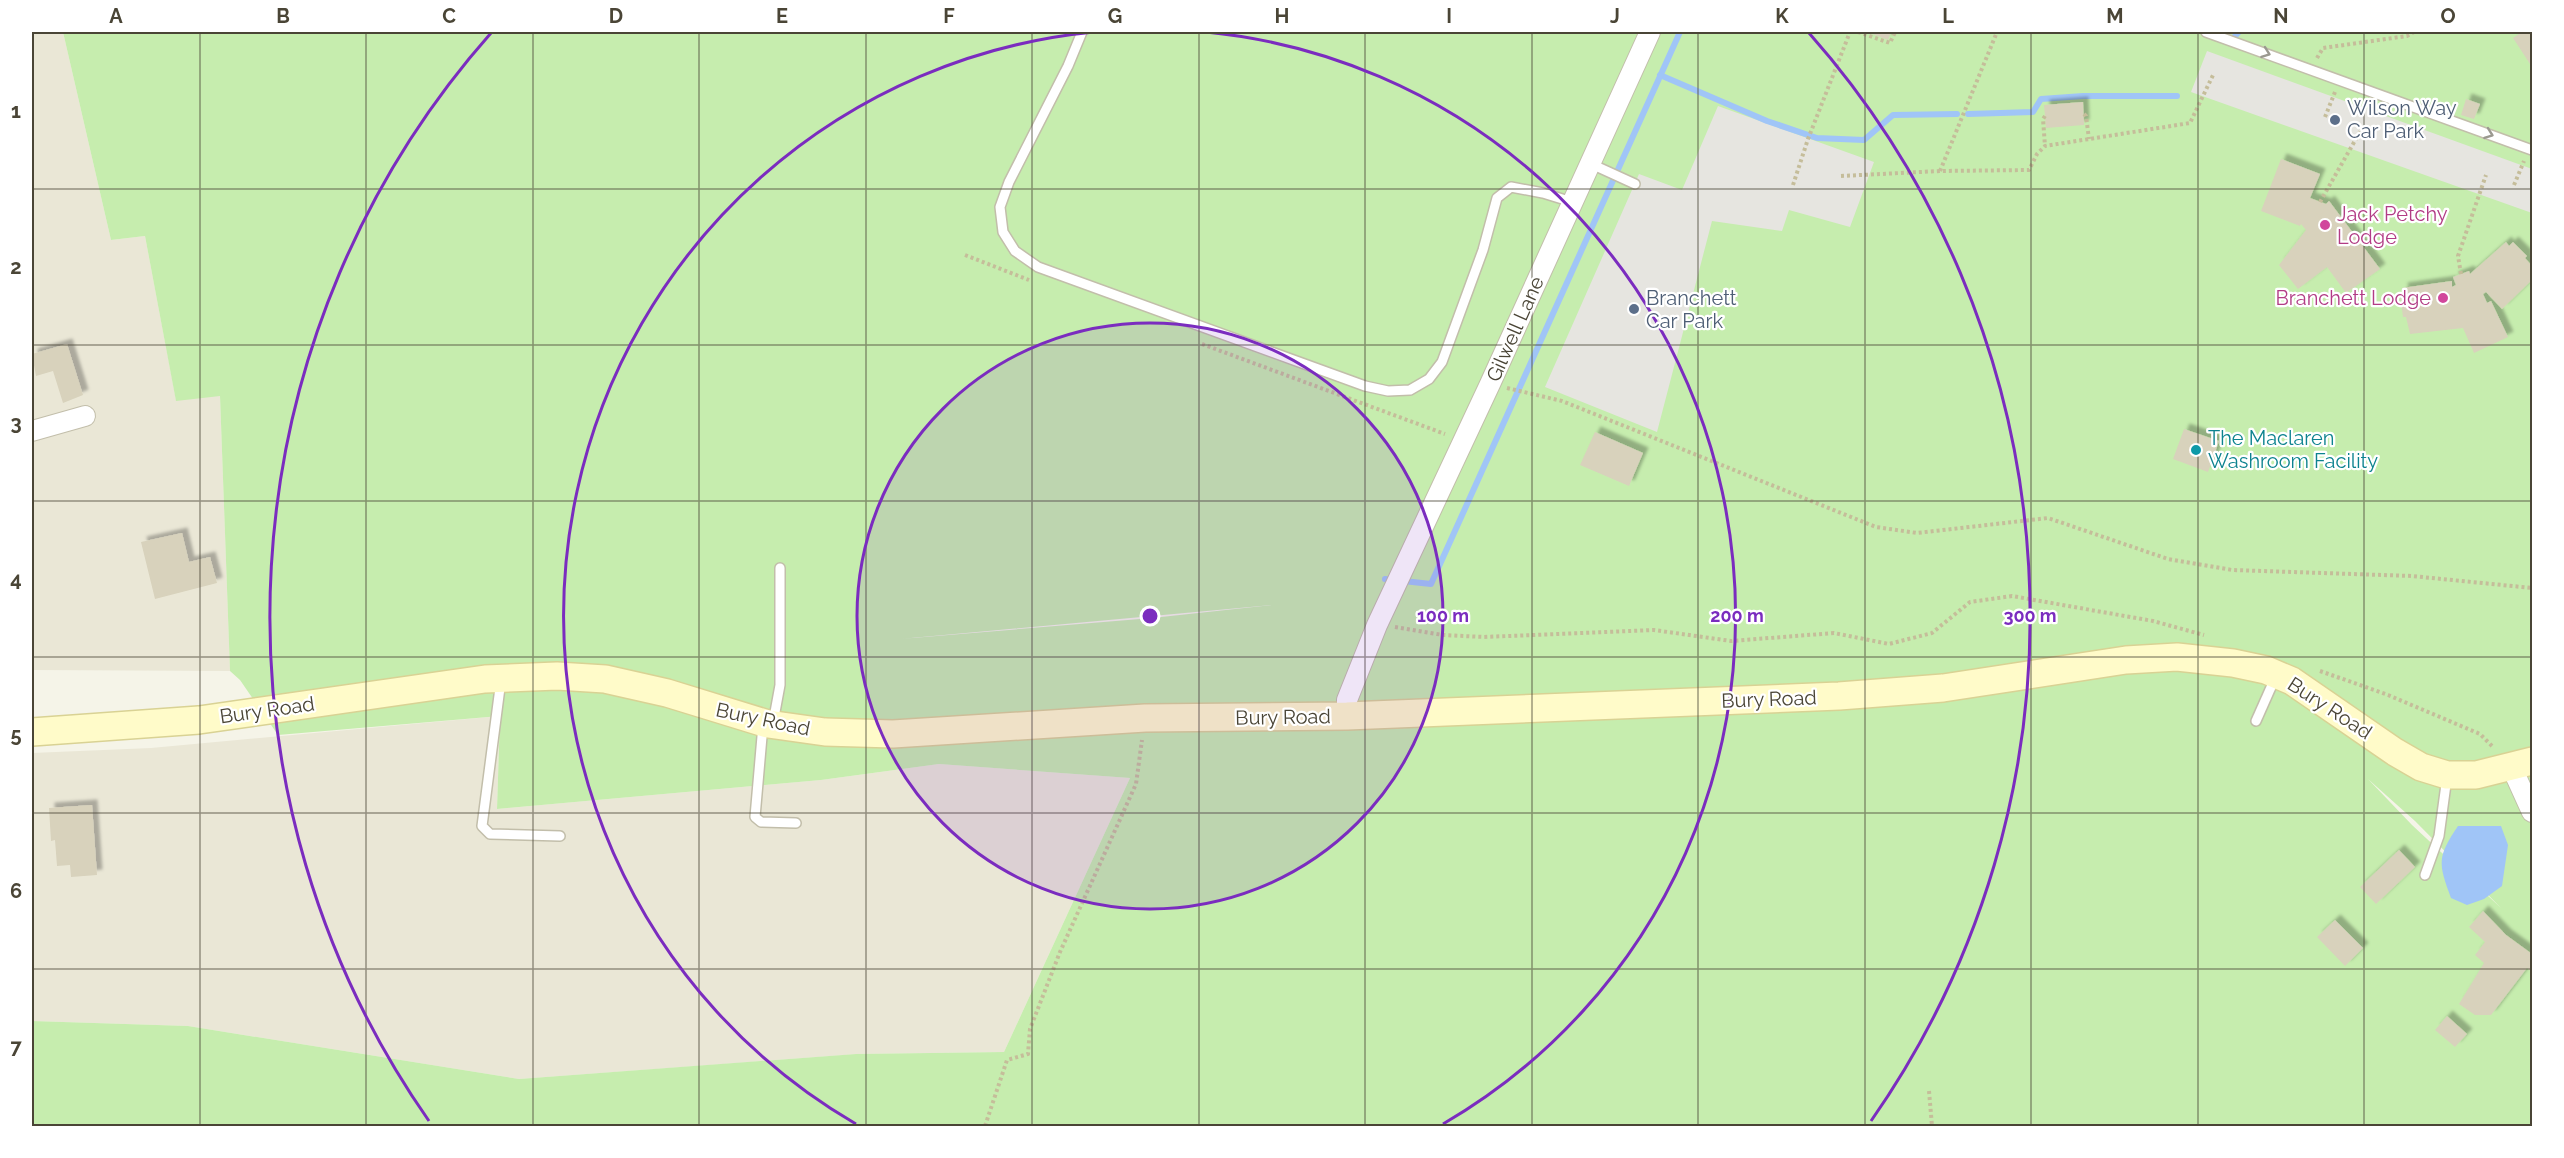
<svg xmlns="http://www.w3.org/2000/svg" width="2564" height="1158" font-family="Raleway,sans-serif">
  <style>
    .residential { fill: #eae7d6 }
    .green { fill: #c6edae; fill-rule: evenodd }
    .parking { fill: #e6e5e0 }
    .water { fill: #a0c5f7 }
    .lines { fill: none; stroke-linecap: round; stroke-linejoin: round }
    .stream { stroke: #a0c5f7; stroke-width: 6 }
    .building { fill: #d8d2bc; filter: url(#shadow) }
    .lane-casing { stroke: #c2beaa; stroke-width: 12 }
    .street-casing { stroke: #c2beaa; stroke-width: 22 }
    .secondary-casing { stroke: #d9d294; stroke-width: 30 }
    .path { stroke: #c5bd9a; stroke-width: 4; stroke-dasharray: 3 3; stroke-linecap: butt }
    .lane { stroke: #fff; stroke-width: 9 }
    .street { stroke: #fff; stroke-width: 20 }
    .secondary { stroke: #fffbc9; stroke-width: 27 }
    .oneway { stroke: #9b9990 }
    .grid { fill: none; stroke: #4a4536; stroke-width: 1.5; stroke-opacity: 0.55 }
    .ring { fill: none; stroke: #7b2cbf; stroke-width: 3 }
    .service-dot { fill: #5c6f8a; stroke: #fff; stroke-width: 2 }
    .hotel-dot { fill: #d1479c; stroke: #fff; stroke-width: 2 }
    .culture-dot { fill: #0f9aa8; stroke: #fff; stroke-width: 2 }
    .labels { text-anchor: middle; stroke-width: 4.5; stroke-linejoin: round; paint-order: stroke }
    .service-label { font-size: 20px; fill: #4e5e75; stroke: #fff; text-anchor: start }
    .hotel-label { font-size: 20px; fill: #b23c85; stroke: #fff; text-anchor: start }
    .street-label { font-size: 20px; fill: #4a4536; stroke: #fff }
    .culture-label { font-size: 20px; fill: #0d838f; stroke: #fff; text-anchor: start }
    .centre { fill: #7b2cbf; stroke: #fff; stroke-width: 3 }
    .ring-label { font-size: 18px; text-anchor: middle; font-weight: bold; fill: #7b2cbf; stroke: #fff; stroke-width: 4.5; stroke-linejoin: round; paint-order: stroke }
    .neatline { fill: none; stroke: #4a4536; stroke-width: 2 }
    .grid-label { font-size: 20px; text-anchor: middle; font-weight: bold; fill: #4a4536 }
  </style>
  <defs>
    <filter id="shadow"><feDropShadow dx="5.5" dy="-5.5" stdDeviation="1.5" flood-color="#0004"/></filter>
  </defs>
  <rect width="100%" height="100%" fill="#f5f4e8"/>
  <g class="residential">
    <path d="M32,32H63L111,240L145,236L176,400L220,395L230,671L32,670Z"/>
    <path d="M500,716L497,809L821,780L939,764L1130,778L1004,1052L858,1054L519,1079L188,1026L32,1021V753L151,748Z"/>
  </g>
  <path class="green" d="M63,32H2532V1126H32V1021L188,1026L519,1079L856,1054L1004,1052L1130,778L939,764L821,780L497,809L500,716L278,735L240,680L230,671L220,396L176,401L145,236L111,240ZM1272,605L1152,618L900,639ZM2368,779L2415,821L2501,908L2412,825Z"/>
  <g class="parking">
    <path d="M2207,51L2532,169V213L2191,92Z"/>
    <path d="M1718,106L1874,162L1850,227L1789,210L1782,231L1712,221L1657,432L1545,387L1639,174L1682,190Z"/>
  </g>
  <path class="water" d="M2458,826H2501L2508,845L2502,886L2484,899L2467,905L2451,898C2438,863 2437,857 2458,826Z"/>
  <g class="lines">
    <g class="stream">
      <path d="M2235,36L2239,32"/>
      <path d="M1660,75L1767,121L1817,138L1864,140L1893,115L1957,114"/>
      <path d="M1968,114L2033,112L2041,99L2083,96H2177"/>
      <path d="M1385,579L1431,584L1680,32"/>
    </g>
  </g>
  <g class="building">
    <path d="M1867,32H1891L1888,40Z"/>
    <path d="M2522,32H2532V67L2513,38Z"/>
    <path d="M2466,99L2480,104L2474,119L2461,115Z"/>
    <path d="M2083,102L2084,125L2046,128L2044,105Z"/>
    <path d="M2281,159L2320,174L2310,198L2326,204L2329,201L2380,269L2346,293L2327,267L2298,289L2279,265L2306,230L2301,224L2300,226L2261,211Z"/>
    <path d="M2506,242L2509,246L2513,242L2527,256L2525,258L2532,266V280L2502,309L2486,292L2483,294L2487,303L2491,301L2508,337L2474,353L2463,328L2410,334L2406,317H2403L2400,294L2403,293L2402,288L2452,281V287L2456,285L2453,277L2469,271L2470,274Z"/>
    <path d="M67,344L83,395L63,403L53,371L36,376L32,354Z"/>
    <path d="M2184,429L2219,441L2208,472L2173,459Z"/>
    <path d="M1595,432L1643,453L1629,486L1580,465Z"/>
    <path d="M182,533L189,562L210,557L217,583L155,599L141,542Z"/>
    <path d="M92,805L97,875L71,877L70,865L57,866L55,840L51,841L49,808Z"/>
    <path d="M2399,850L2415,867L2376,904L2360,887Z"/>
    <path d="M2483,911L2506,935L2532,954V972L2527,968L2491,1015H2475L2459,1004L2484,963L2475,955L2485,942L2469,927Z"/>
    <path d="M2335,920L2363,948L2345,966L2317,937Z"/>
    <path d="M2447,1016L2467,1034L2455,1047L2435,1030Z"/>
  </g>
  <g class="lines">
    <defs>
      <g id="lane">
        <path d="M1082,32L1068,66L1009,182L1000,207L1003,232L1015,251L1038,267L1365,386L1388,391L1410,390L1429,379L1442,362L1483,250L1497,198L1511,187L1543,193L1572,202"/>
        <path d="M2206,32L2532,150"/>
        <path d="M1589,163L1635,184"/>
        <path d="M501,680L482,826L490,834L560,836"/>
        <path d="M2256,721L2276,676"/>
        <path d="M773,723L780,685V568"/>
        <path d="M763,725L755,817L761,822L796,823"/>
        <path d="M2425,875L2439,836L2447,777"/>
      </g>
      <g id="street">
        <path d="M32,431L85,416"/>
        <path d="M1347,716V700L1377,625L1490,384L1650,32"/>
        <path d="M2512,768L2532,812"/>
      </g>
      <path id="secondary" d="M32,732L199,720L485,679L557,676L605,679L667,693L768,724L825,732L893,734L1145,718L1347,716L1839,696L1943,688L2126,660L2177,657L2233,663L2266,670L2292,681L2395,752L2421,767L2447,775H2476L2532,761"/>
    </defs>
    <use href="#lane" class="lane-casing"/>
    <use href="#street" class="street-casing"/>
    <use href="#secondary" class="secondary-casing"/>
    <g class="path">
      <path d="M1858,32L1890,43L1895,32"/>
      <path d="M2317,58L2323,48L2407,36L2414,32"/>
      <path d="M2084,114L2086,116L2089,139"/>
      <path d="M2045,116L2043,119L2045,146"/>
      <path d="M2325,117L2335,92"/>
      <path d="M1940,171L1997,32"/>
      <path d="M1841,176L1940,171L2029,170L2037,154L2045,146L2190,123L2214,73"/>
      <path d="M1793,185L1808,139L1850,32"/>
      <path d="M2514,185L2524,161"/>
      <path d="M2320,202L2361,130"/>
      <path d="M965,255L1029,280"/>
      <path d="M2461,274L2458,256L2486,175"/>
      <path d="M1202,344L1445,434"/>
      <path d="M1507,388L1562,401L1876,527L1917,533L2048,518L2168,559L2232,570L2412,576L2532,588"/>
      <path d="M1395,627L1443,635L1484,637L1654,630L1731,641L1834,633L1889,644L1932,633L1970,602L2012,596L2153,621L2204,635"/>
      <path d="M2320,671L2388,695L2480,734L2493,747"/>
      <path d="M1929,1091L1932,1126"/>
      <path d="M985,1126L1007,1060L1028,1054L1030,1029L1060,952L1136,784L1142,740"/>
    </g>
    <use href="#lane" class="lane"/>
    <use href="#street" class="street"/>
    <use href="#secondary" class="secondary"/>
  </g>
  <defs><path id="oneway-chevron" d="M-2-3.5L2.5 0L-2 3.5" fill="none" stroke-width="1.6" stroke-linecap="round" stroke-linejoin="round" transform="scale(1.5)"/></defs>
  <g class="oneway">
    <use href="#oneway-chevron" transform="translate(2266 53) rotate(20)"/>
    <use href="#oneway-chevron" transform="translate(2489 134) rotate(20)"/>
  </g>
  <path class="grid" d="M200,32V1126M366,32V1126M533,32V1126M699,32V1126M866,32V1126M1032,32V1126M1199,32V1126M1365,32V1126M1532,32V1126M1698,32V1126M1865,32V1126M2031,32V1126M2198,32V1126M2364,32V1126M32,189H2532M32,345H2532M32,501H2532M32,657H2532M32,813H2532M32,969H2532"/>
  <circle cx="1150" cy="616" r="293" fill="#7b2cbf" fill-opacity=".12"/>
  <g class="ring">
    <circle cx="1150" cy="616" r="293"/>
    <path d="M856 1124A587 587 0 0 1 1094 32M1206 32A587 587 0 0 1 1443 1124"/>
    <path d="M429 1121A880 880 0 0 1 491 33M1809 33A880 880 0 0 1 1871 1121"/>
  </g>
  <g class="service-dot">
    <circle cx="2335" cy="120" r="6"/>
    <circle cx="1634" cy="309" r="6"/>
  </g>
  <g class="hotel-dot">
    <circle cx="2325" cy="225" r="6"/>
    <circle cx="2443" cy="298" r="6"/>
  </g>
  <circle class="culture-dot" cx="2196" cy="450" r="6"/>
  <g class="labels">
    <g class="service-label">
      <text x="2347" y="115">Wilson Way<tspan x="2347" dy="23">Car Park</tspan></text>
      <text x="1646" y="305">Branchett<tspan x="1646" dy="23">Car Park</tspan></text>
    </g>
    <g class="hotel-label">
      <text x="2337" y="221">Jack Petchy<tspan x="2337" dy="23">Lodge</tspan></text>
      <text x="2431" y="305" text-anchor="end">Branchett Lodge</text>
    </g>
    <g class="street-label">
      <text transform="translate(1515 329) rotate(-66)" y="7">Gilwell Lane</text>
      <text transform="translate(1769 699) rotate(-2)" y="7">Bury Road</text>
      <text transform="translate(2330 708) rotate(33)" y="7">Bury Road</text>
      <text transform="translate(267 710) rotate(-8)" y="7">Bury Road</text>
      <text transform="translate(1283 717) rotate(-1)" y="7">Bury Road</text>
      <text transform="translate(763 719) rotate(12)" y="7">Bury Road</text>
    </g>
    <g class="culture-label">
      <text x="2208" y="445">The Maclaren<tspan x="2208" dy="23">Washroom Facility</tspan></text>
    </g>
  </g>
  <circle cx="1150" cy="616" r="9" class="centre"/>
  <g class="ring-label">
    <text x="1443" y="622">100 m</text>
    <text x="1737" y="622">200 m</text>
    <text x="2030" y="622">300 m</text>
  </g>
  <rect width="2564" height="1158" fill="none" stroke="#ffffff" stroke-width="66"/>
  <rect x="33" y="33" width="2498" height="1092" class="neatline"/>
  <g class="grid-label">
    <text x="116" y="23">A</text>
    <text x="283" y="23">B</text>
    <text x="449" y="23">C</text>
    <text x="616" y="23">D</text>
    <text x="782" y="23">E</text>
    <text x="949" y="23">F</text>
    <text x="1115" y="23">G</text>
    <text x="1282" y="23">H</text>
    <text x="1449" y="23">I</text>
    <text x="1615" y="23">J</text>
    <text x="1782" y="23">K</text>
    <text x="1948" y="23">L</text>
    <text x="2115" y="23">M</text>
    <text x="2281" y="23">N</text>
    <text x="2448" y="23">O</text>
    <text x="16" y="118">1</text>
    <text x="16" y="274">2</text>
    <text x="16" y="430">3</text>
    <text x="16" y="586">4</text>
    <text x="16" y="742">5</text>
    <text x="16" y="898">6</text>
    <text x="16" y="1054">7</text>
  </g>
</svg>
